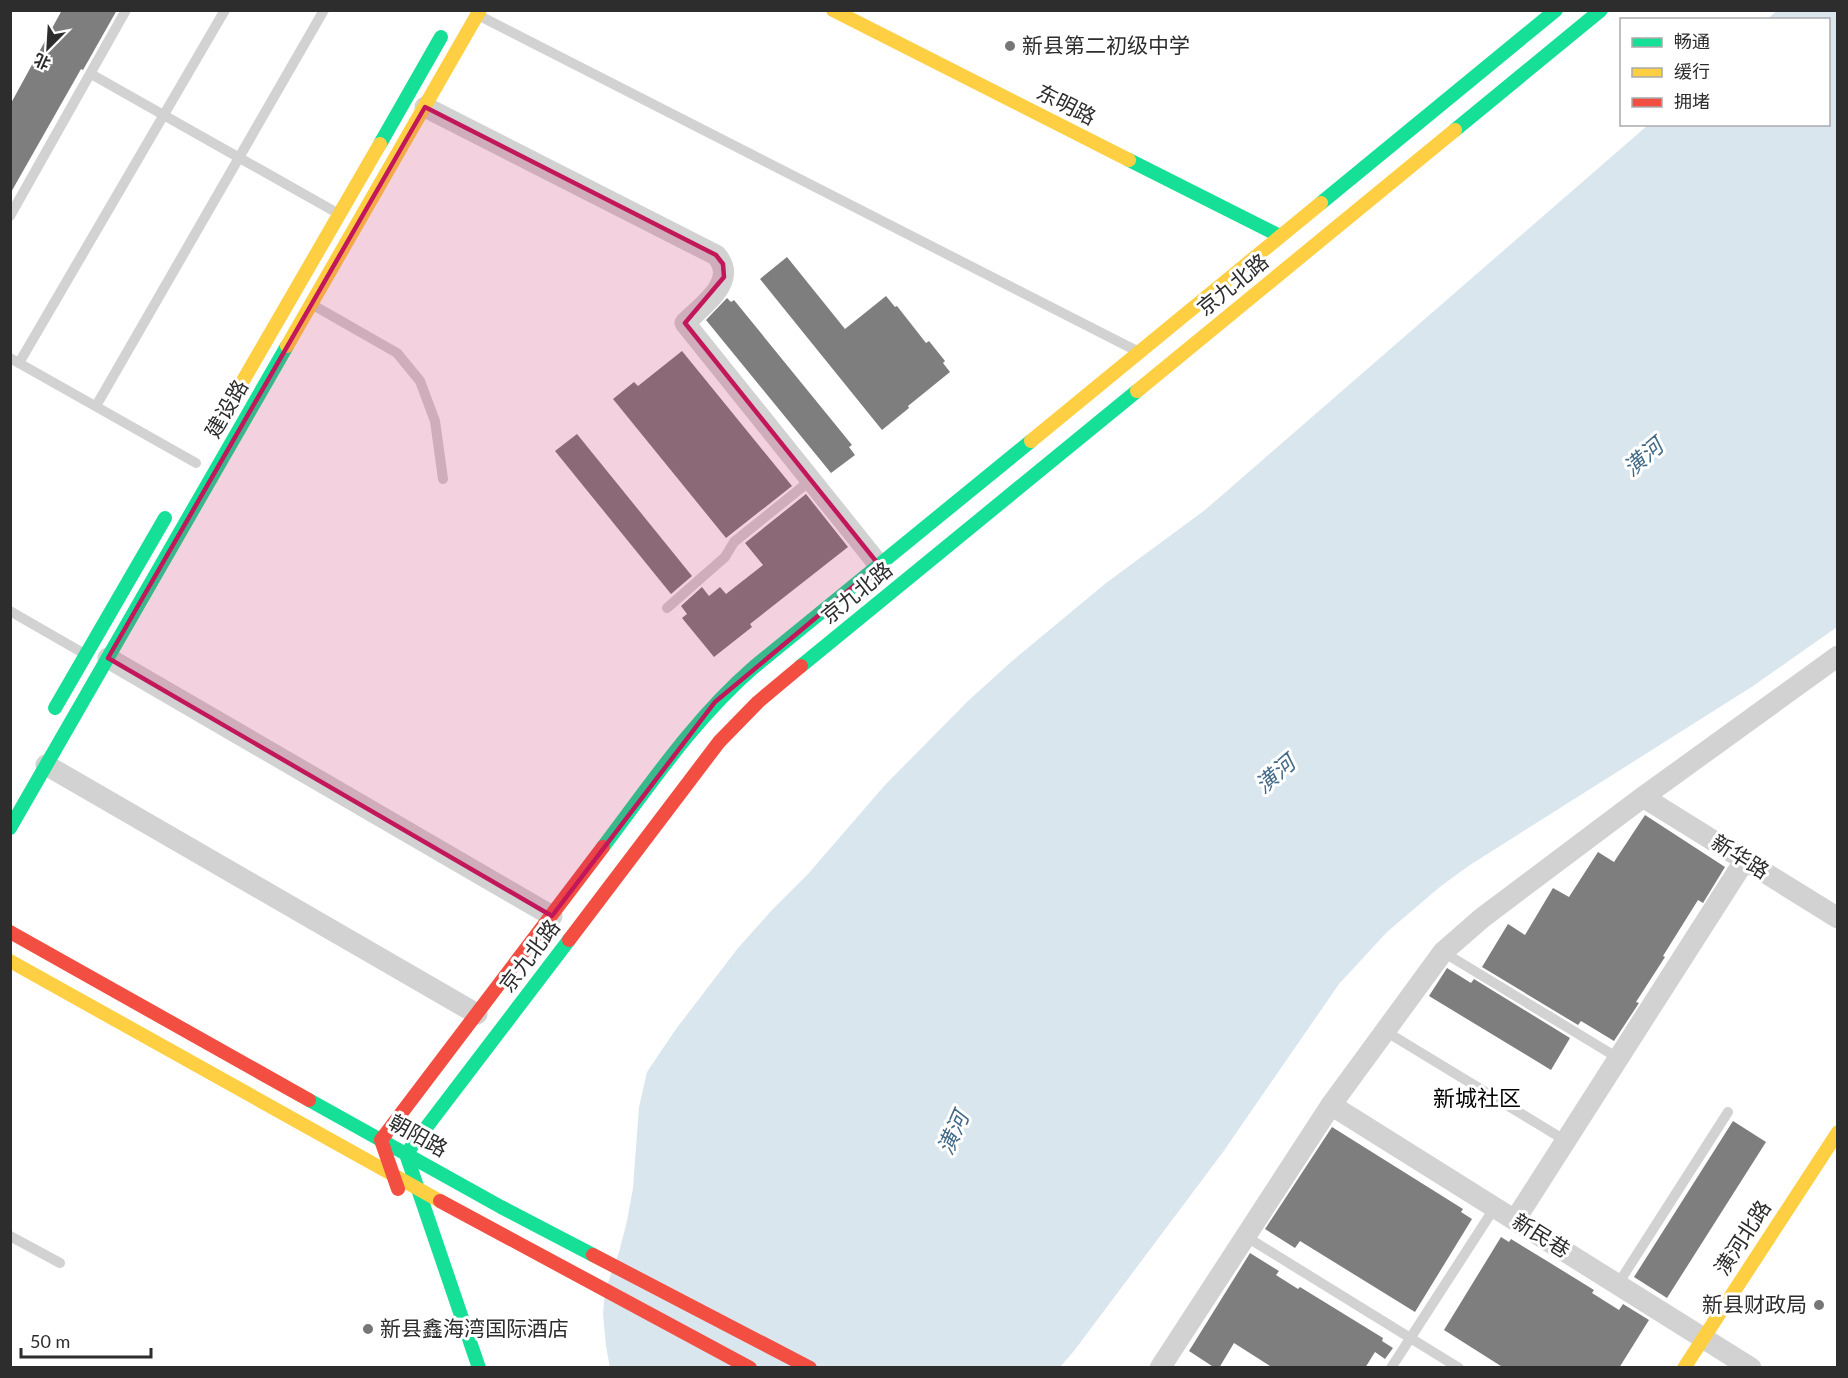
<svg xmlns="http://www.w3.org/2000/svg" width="1848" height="1378" font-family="Lato,'Noto Sans SC',sans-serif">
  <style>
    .water { fill: #d9e6ee }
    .building { fill: #7e7e7e }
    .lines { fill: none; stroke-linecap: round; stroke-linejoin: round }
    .lane { stroke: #d2d2d2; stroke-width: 10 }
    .street { stroke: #d2d2d2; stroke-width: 21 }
    .fast { stroke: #16e098; stroke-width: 14 }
    .slow { stroke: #ffcf43; stroke-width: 14 }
    .jam { stroke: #f24e42; stroke-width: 14 }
    .marked { fill: #c2185b; fill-opacity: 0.2; stroke: #c2185b; stroke-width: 4.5; stroke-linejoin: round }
    .poi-dot { fill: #767676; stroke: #fff; stroke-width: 2 }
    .labels { text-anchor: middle; stroke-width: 6; stroke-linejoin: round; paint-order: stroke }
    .poi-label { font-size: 21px; fill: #2d2d2d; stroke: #fff; text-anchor: start }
    .street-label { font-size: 21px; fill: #2d2d2d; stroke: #fff }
    .water-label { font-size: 22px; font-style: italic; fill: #426a87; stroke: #fff }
    .neighbourhood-label { font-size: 22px; fill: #000; stroke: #fff }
  </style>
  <rect width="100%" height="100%" fill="#fff"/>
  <path class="water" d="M1777,11H1837V627L1753,686L1470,865L1441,886L1387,932L1339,984L1223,1152L1074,1351L1060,1367L610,1368L606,1346L603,1314L605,1291L619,1252L627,1221L633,1188L639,1107L647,1072L676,1029L738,948L772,910L808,874L885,785L968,701L1011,662L1106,583L1205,510L1648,125L1828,124V20L1767,19Z"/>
  <g class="building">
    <path d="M62,10H117L83,70L81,69L10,194V105Z"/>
    <path d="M787,257L845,329L886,296L895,307L897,306L926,343L929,341L945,361L943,363L950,372L908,406L909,408L882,430L760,279Z"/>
    <path d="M727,298L731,302L734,300L852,445L849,447L855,455L831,473L706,320Z"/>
    <path d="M682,351L792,486L726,538L613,399L634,382L638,386Z"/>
    <path d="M577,434L692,576L671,594L555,451Z"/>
    <path d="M806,494L848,547L750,624L752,627L714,657L682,618L687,614L681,606L702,587L709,596L720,587L726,594L763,565L745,543Z"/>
    <path d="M1645,815L1725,867L1703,903L1698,900L1663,956L1665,957L1636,1002L1639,1003L1614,1041L1581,1021L1578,1025L1482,967L1508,924L1525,935L1553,888L1569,897L1598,852L1614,862Z"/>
    <path d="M1447,968L1471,983L1474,979L1570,1038L1551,1070L1429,996Z"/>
    <path d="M1733,1121L1766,1142L1667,1298L1634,1277Z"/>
    <path d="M1332,1127L1463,1209L1461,1212L1472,1219L1415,1312L1300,1241L1295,1248L1265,1229Z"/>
    <path d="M1501,1237L1509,1242L1511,1239L1547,1261L1594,1290L1592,1293L1619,1310L1623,1304L1649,1320L1619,1368H1504L1444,1330Z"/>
    <path d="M1250,1253L1279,1271L1276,1275L1298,1289L1300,1287L1383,1338L1382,1341L1393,1348L1385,1359L1375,1352L1365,1368H1273L1234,1343L1219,1368H1215L1189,1351Z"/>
  </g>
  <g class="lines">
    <g class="lane">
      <path d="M478,15L1135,350"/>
      <path d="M91,74L339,214"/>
      <path d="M10,216L126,10"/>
      <path d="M313,305L397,353L420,381L435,421L443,479"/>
      <path d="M10,358L196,463"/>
      <path d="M19,363L225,10"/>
      <path d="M96,406L324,10"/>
      <path d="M667,608L725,557L734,542L811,480"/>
      <path d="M10,611L83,653"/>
      <path d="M1443,952L1618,1058"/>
      <path d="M1385,1031L1566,1141"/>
      <path d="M10,1236L60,1263"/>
      <path d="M1245,1236L1459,1368"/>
      <path d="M1618,1284L1728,1112"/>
      <path d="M1391,1368L1495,1207"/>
    </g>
    <g class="street">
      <path d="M425,107L716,255C739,281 703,305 685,323L879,565"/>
      <path d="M108,658L552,916"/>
      <path d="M46,765L477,1014"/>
      <path d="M1643,797L1838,918"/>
      <path d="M1331,1105L1751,1368"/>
      <path d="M1515,1220L1745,860"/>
      <path d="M1160,1368L1331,1105L1443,952L1482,918L1643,797L1838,656"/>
    </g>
    <g class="fast">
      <path d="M1455,130L1601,10"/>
      <path d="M380,144L441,37"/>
      <path d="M1129,160L1280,236"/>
      <path d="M1321,203L1556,10"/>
      <path d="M801,666L1137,391"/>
      <path d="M55,708L165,518"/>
      <path d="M10,828L287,346"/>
      <path d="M603,847C650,785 694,719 754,667L1031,441"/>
      <path d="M309,1100L501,1207L593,1255"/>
      <path d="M479,1368L406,1154L569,940"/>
    </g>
    <g class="slow">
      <path d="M833,10L1129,160"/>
      <path d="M287,346L480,10"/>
      <path d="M1137,391L1455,130"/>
      <path d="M218,424L380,144"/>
      <path d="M1031,441L1321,203"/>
      <path d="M10,961L440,1201"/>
      <path d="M1684,1368L1838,1132"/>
    </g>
    <g class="jam">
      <path d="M10,932L309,1100"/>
      <path d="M569,940L719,742L758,702L801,666"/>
      <path d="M398,1189L381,1140L603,847"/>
      <path d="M440,1201L750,1368"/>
      <path d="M593,1255L810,1368"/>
    </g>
  </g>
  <path class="marked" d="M425,107L716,255L723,264L724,277L685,323L879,565L715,702L552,916L108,658Z"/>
  <g class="poi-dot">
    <circle cx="1010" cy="46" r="6"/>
    <circle cx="1819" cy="1305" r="6"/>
    <circle cx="368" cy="1329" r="6"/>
  </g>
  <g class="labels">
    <g class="poi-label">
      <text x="1022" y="53">新县第二初级中学</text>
      <text x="1807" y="1312" text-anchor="end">新县财政局</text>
      <text x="380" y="1336">新县鑫海湾国际酒店</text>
    </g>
    <g class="street-label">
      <text transform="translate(1066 105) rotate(27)" y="7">东明路</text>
      <text transform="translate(1233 285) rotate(-39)" y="7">京九北路</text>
      <text transform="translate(227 409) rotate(-60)" y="7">建设路</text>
      <text transform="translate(857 593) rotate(-39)" y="7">京九北路</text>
      <text transform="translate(1740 857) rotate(32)" y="7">新华路</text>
      <text transform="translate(530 956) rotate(-53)" y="7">京九北路</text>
      <text transform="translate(418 1136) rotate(29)" y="7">朝阳路</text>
      <text transform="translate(1541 1236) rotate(32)" y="7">新民巷</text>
      <text transform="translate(1743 1238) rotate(-57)" y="7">潢河北路</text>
    </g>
    <g class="water-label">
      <text transform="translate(1643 457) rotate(-41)" y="8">潢河</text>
      <text transform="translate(1275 774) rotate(-41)" y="8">潢河</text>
      <text transform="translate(953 1133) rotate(-66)" y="8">潢河</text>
    </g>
    <g class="neighbourhood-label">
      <text x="1477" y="1106">新城社区</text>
    </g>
  </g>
  <rect width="1848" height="1378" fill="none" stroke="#2d2d2d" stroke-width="24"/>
  <rect x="1620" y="18" width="210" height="108" fill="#ffffff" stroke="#ababab" stroke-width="1.5"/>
  <rect x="1632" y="38" width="30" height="9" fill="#16e098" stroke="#ababab" stroke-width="1.5"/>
  <text x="1674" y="48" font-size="18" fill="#2d2d2d">畅通</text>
  <rect x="1632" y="68" width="30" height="9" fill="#ffcf43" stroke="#ababab" stroke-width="1.5"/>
  <text x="1674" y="78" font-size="18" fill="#2d2d2d">缓行</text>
  <rect x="1632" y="98" width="30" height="9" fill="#f24e42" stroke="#ababab" stroke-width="1.5"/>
  <text x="1674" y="108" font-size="18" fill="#2d2d2d">拥堵</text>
  <g transform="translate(48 48) rotate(204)" stroke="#ffffff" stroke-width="4.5" paint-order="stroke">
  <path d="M0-4.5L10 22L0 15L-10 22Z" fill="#2d2d2d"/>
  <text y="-9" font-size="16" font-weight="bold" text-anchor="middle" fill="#2d2d2d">北</text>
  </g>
  <path d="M21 1348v9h130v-9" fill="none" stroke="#2d2d2d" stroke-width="3"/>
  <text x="30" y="1348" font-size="18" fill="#2d2d2d" stroke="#ffffff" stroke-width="4.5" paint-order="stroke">50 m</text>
</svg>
